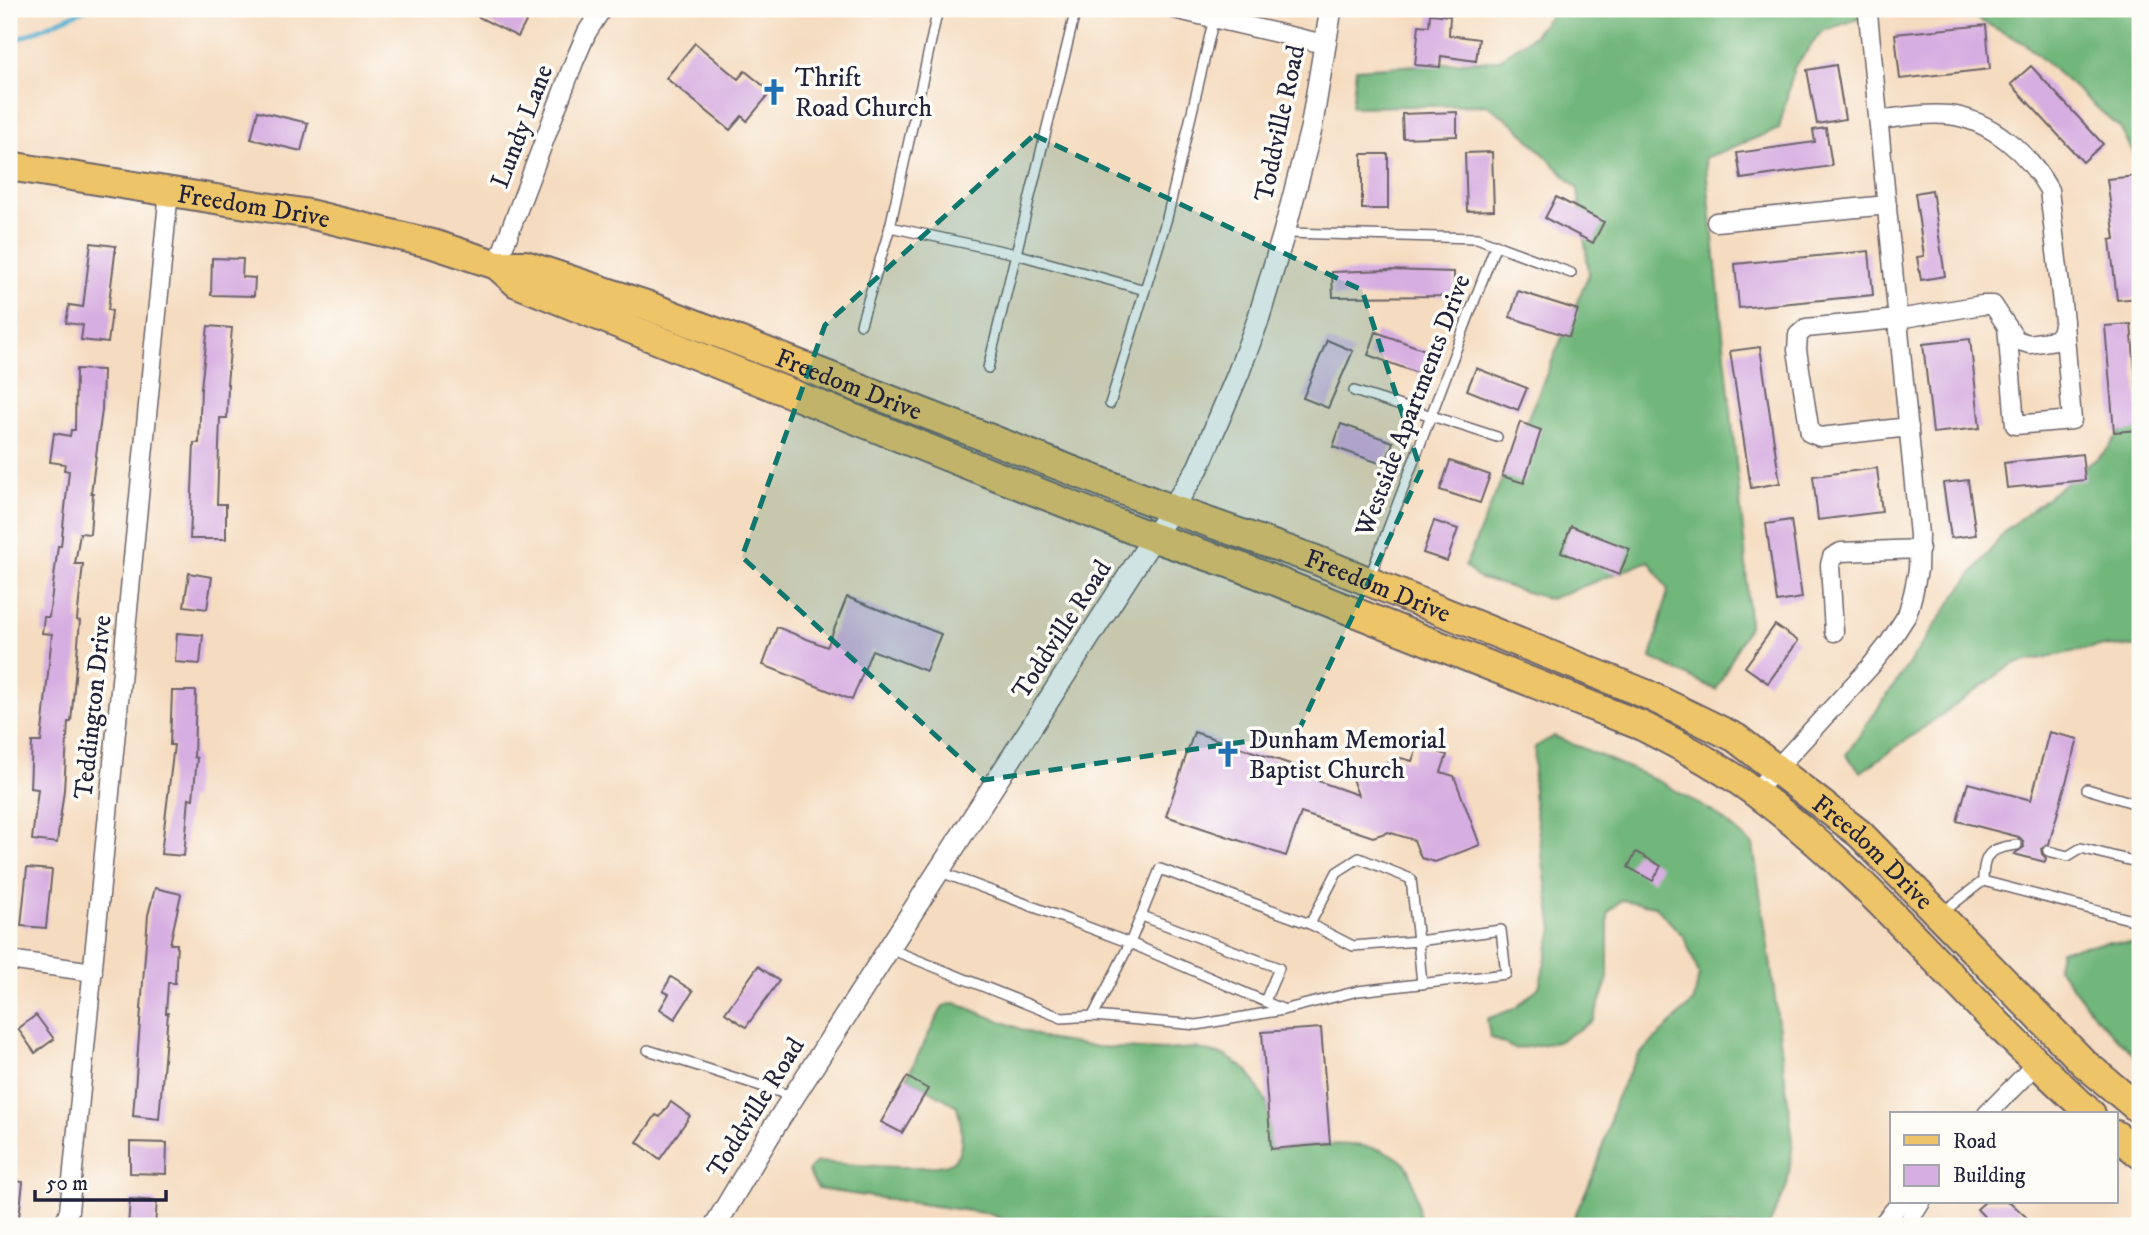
<svg xmlns="http://www.w3.org/2000/svg" width="2149" height="1235" font-family="'IM FELL DW Pica',serif">
  <style>
    .forest { fill: #71b67a; stroke: #4a6c5a; stroke-width: 2 }
    .lines { fill: none; stroke-linecap: round; stroke-linejoin: round }
    .stream { stroke: #50adce; stroke-width: 5 }
    .building { fill: #d7aee1 }
    .service-casing { stroke: #6c6369; stroke-width: 12 }
    .minor-casing { stroke: #6c6369; stroke-width: 21 }
    .tertiary-casing { stroke: #6c6369; stroke-width: 24 }
    .primary-casing { stroke: #6c6369; stroke-width: 32 }
    .service { stroke: #fff; stroke-width: 9 }
    .minor { stroke: #fff; stroke-width: 18 }
    .tertiary { stroke: #fff; stroke-width: 21 }
    .primary { stroke: #eec469; stroke-width: 28 }
    .marked { fill: #0f766e; fill-opacity: 0.2; stroke: #0f766e; stroke-width: 5; stroke-dasharray: 14 9; stroke-linejoin: round }
    .labels { text-anchor: middle; stroke-width: 7; stroke-linejoin: round; paint-order: stroke }
    .poi-label { font-size: 26px; fill: #22223b; stroke: #fdfcf7; text-anchor: start }
    .street-label { font-size: 26px; fill: #22223b; stroke: #fdfcf7 }
  </style>
  <rect width="100%" height="100%" fill="#fdfcf7"/>
  <filter id="ink" filterUnits="userSpaceOnUse"><feTurbulence type="fractalNoise" baseFrequency=".0143" numOctaves="2"/><feDisplacementMap in="SourceGraphic" scale="14" xChannelSelector="R" yChannelSelector="G"/><feConvolveMatrix kernelMatrix="1 2 1 2 8 2 1 2 1" color-interpolation-filters="sRGB"/></filter>
  <filter id="wash" filterUnits="userSpaceOnUse"><feTurbulence type="fractalNoise" baseFrequency=".00686" numOctaves="4" result="noise"/><feDisplacementMap in="SourceGraphic" scale="28" xChannelSelector="R" yChannelSelector="G"/><feGaussianBlur stdDeviation="1.57" result="paint"/><feColorMatrix in="noise" values="0 0 0 0 0 0 0 0 0 0 0 0 0 0 0 0 0 1.4 0 .05"/><feComposite in="paint" operator="in"/></filter>
  <g filter="url(#wash)">
    <rect width="100%" height="100%" fill="#f5dbbf"/>
    <g class="forest">
      <path d="M1556,9H1888L1822,31L1794,68L1779,129L1705,158L1745,549L1749,625L1716,690L1651,658L1668,590L1649,561L1550,599L1478,578L1465,566L1589,274L1578,189L1514,124L1487,105L1352,107L1356,69L1498,60L1534,35Z"/>
      <path d="M1935,9H2140V171V164L2120,128L2024,43L1964,12Z"/>
      <path d="M2140,407V647L2101,646L2013,664L1861,772L1846,755L1956,595L2006,530L2106,451Z"/>
      <path d="M1554,736L1657,780L1716,814L1753,845L1771,967L1793,1142L1787,1186L1769,1226H1568L1571,1224L1596,1169L1618,1093L1638,1056L1694,1001L1699,974L1684,937L1655,906L1621,900L1608,913V978L1593,1021L1557,1042L1515,1049L1490,1037L1487,1019L1516,1008L1539,987L1553,929L1533,794L1535,747Z"/>
      <path d="M2108,942L2140,944V1061L2095,1016L2057,967L2060,950Z"/>
      <path d="M955,1003L1046,1039L1097,1047L1164,1050L1195,1048L1226,1056L1249,1072L1268,1105L1271,1149C1308,1146 1383,1134 1408,1168C1414,1175 1418,1214 1422,1226H1018L990,1214L818,1189L808,1172L816,1162C840,1163 935,1173 951,1162C967,1152 961,1121 957,1106L907,1077L943,1006Z"/>
    </g>
    <g class="lines">
      <path class="stream" d="M9,43L86,9"/>
    </g>
    <g id="blocks">
      <g class="building">
        <path d="M463,9H519L530,14L518,37Z"/>
        <path d="M1430,14L1450,16L1449,35L1479,39L1476,61L1441,56L1440,67L1415,65L1419,25L1429,26Z"/>
        <path d="M1986,25L1990,69L1900,79L1895,34Z"/>
        <path d="M695,43L738,79L745,71L771,92L747,121L742,116L730,130L666,78Z"/>
        <path d="M1836,65L1845,119L1817,124L1807,70Z"/>
        <path d="M2031,66L2103,144L2083,162L2011,84Z"/>
        <path d="M258,111L308,123L301,151L251,139Z"/>
        <path d="M1457,112V136L1403,138L1402,114Z"/>
        <path d="M1826,128L1832,166L1741,179L1737,153L1815,142L1813,130Z"/>
        <path d="M1492,152L1494,210L1467,211L1465,153Z"/>
        <rect x="1362" y="154" width="26" height="55"/>
        <path d="M2136,176L2140,211V298L2117,300L2110,240L2115,239L2107,179Z"/>
        <path d="M1932,190L1945,276L1921,280L1917,257L1924,256L1915,193Z"/>
        <path d="M1556,197L1604,222L1593,243L1545,218Z"/>
        <path d="M91,243L116,246L108,310L112,311L108,343L81,340L83,325L66,323L69,305L83,307Z"/>
        <path d="M1869,251L1873,295L1739,308L1735,264Z"/>
        <path d="M212,258L243,259L242,277L255,278L254,296L211,295Z"/>
        <path d="M1388,270L1454,272V296L1333,297L1332,272Z"/>
        <path d="M1518,291L1578,310L1569,337L1510,317Z"/>
        <path d="M2131,324L2140,430L2114,432L2105,326Z"/>
        <path d="M208,326L232,328L227,384H228L227,418H220L217,504H226V539H190L194,443H199L201,388Z"/>
        <path d="M1376,332L1428,351L1420,374L1368,355Z"/>
        <path d="M1970,339L1980,428L1933,433L1923,344Z"/>
        <path d="M1327,340L1353,351L1328,408L1303,398Z"/>
        <path d="M1760,347L1780,483L1751,488L1730,351Z"/>
        <path d="M1476,368L1527,388L1518,410L1467,390Z"/>
        <path d="M76,369L103,370L102,410L91,493H93L90,534L80,533L75,564H83L77,620L80,621L71,722H68L64,790L57,843L32,840L38,789L30,788L32,742H41L52,634L42,633L44,617H49L58,546H61L69,471L64,470L65,464L50,462L54,433L70,436L71,430H75Z"/>
        <path d="M1520,422L1541,430L1524,483L1502,476Z"/>
        <path d="M1341,424L1393,442L1385,465L1333,447Z"/>
        <path d="M2082,454L2085,480L2007,488L2004,463Z"/>
        <path d="M1450,461L1490,475L1480,503L1440,490Z"/>
        <path d="M1877,468L1882,512L1818,520L1813,476Z"/>
        <path d="M1968,480L1976,535L1951,538L1943,483Z"/>
        <path d="M1791,520L1802,598L1777,602L1766,524Z"/>
        <path d="M1434,521L1458,529L1447,561L1423,553Z"/>
        <path d="M1571,526L1630,549L1619,575L1561,552Z"/>
        <path d="M189,573L212,577L207,609L184,606Z"/>
        <path d="M847,597L941,634L926,671L872,650L852,700L763,665L777,627L827,647Z"/>
        <path d="M1775,625L1798,641L1768,683L1745,667Z"/>
        <path d="M177,633L203,635L200,664L175,662Z"/>
        <path d="M172,691H196L194,757L197,758L193,799L189,798L184,856L161,854L174,745H170Z"/>
        <path d="M1194,732L1314,772L1318,781L1358,795L1351,776L1401,758L1412,761L1418,745L1447,755L1441,772L1454,776L1480,845L1435,862L1421,858L1414,840L1388,832L1373,837L1301,813L1286,856L1166,816Z"/>
        <path d="M2049,732L2078,739L2049,844L2041,849L2042,854L2046,858L2045,862L2014,854L2024,847L2023,841L2019,837L1957,821L1968,783L2031,800Z"/>
        <path d="M1636,852L1661,866L1653,881L1628,867Z"/>
        <path d="M27,868L52,870L46,928L21,926Z"/>
        <path d="M155,888L181,894L170,944H177L175,983H168L166,1013H168L159,1119L133,1116L148,915Z"/>
        <path d="M758,966L779,981L746,1027L725,1013Z"/>
        <path d="M671,977L693,991L675,1019L660,1009L669,994L663,991Z"/>
        <path d="M36,1015L54,1039L35,1053L18,1029Z"/>
        <path d="M1321,1028L1330,1144L1271,1149L1262,1032Z"/>
        <path d="M907,1077L928,1089L902,1133L881,1122Z"/>
        <path d="M671,1102L690,1116L660,1159L637,1142L656,1115L660,1117Z"/>
        <path d="M130,1142L167,1143L166,1174L130,1173Z"/>
        <path d="M9,1180L23,1182L18,1226H9Z"/>
        <path d="M130,1199L157,1201L155,1226H128Z"/>
        <path d="M1985,1202H2010L2036,1226H1993L1977,1209Z"/>
      </g>
    </g>
  </g>
  <g filter="url(#ink)">
    <use href="#blocks" fill-opacity="0" stroke="#6c6369" stroke-width="2"/>
    <g class="lines">
      <defs>
        <g id="service">
          <path d="M938,9L890,227L1016,254L1145,290"/>
          <path d="M1286,233L1477,238L1571,273"/>
          <path d="M861,324L890,227"/>
          <path d="M988,368L1076,9"/>
          <path d="M1354,391L1497,437"/>
          <path d="M1110,404L1167,218L1214,18"/>
          <path d="M1369,579L1496,244"/>
          <path d="M2087,789L2140,805"/>
          <path d="M2048,851L2068,856L2081,848L2140,863"/>
          <path d="M1983,881C1983,853 1990,848 2017,845"/>
          <path d="M1943,912L1983,881L2140,922"/>
          <path d="M1142,916L1279,968L1265,1001"/>
          <path d="M1310,924L1353,946L1418,941L1422,984"/>
          <path d="M890,949L1062,1018L1093,1016L1197,1025L1283,1010L1358,991L1506,974L1501,930L1418,941L1411,879L1359,858L1337,872L1310,924L1160,869L1130,943L938,871"/>
          <path d="M1093,1016L1130,943L1282,1009"/>
          <path d="M648,1050L792,1096"/>
        </g>
        <g id="minor">
          <path d="M1174,9L1324,44"/>
          <path d="M1879,120C1902,117 1926,113 1949,115C1991,120 2029,154 2049,190L2064,321L2061,333L2055,340L2029,344L2016,340L1993,305H1982L1898,319L1806,328L1798,335L1797,350L1810,433L1820,437L1909,427"/>
          <path d="M1716,222L1887,205"/>
          <path d="M497,265L574,62L587,32L602,9"/>
          <path d="M2007,326L2015,425L2072,420L2064,324"/>
          <path d="M1834,632L1830,565L1832,557L1841,552L1920,549"/>
          <path d="M1755,792L1870,667L1889,643L1907,615L1913,594L1918,570L1919,535L1868,14"/>
          <path d="M9,960L93,972"/>
          <path d="M1987,1114L2037,1063"/>
          <path d="M63,1226L69,1211L169,191"/>
          <path d="M1881,1226L1901,1202"/>
          <path d="M1906,1226L1921,1202"/>
        </g>
        <path id="tertiary" d="M715,1226L774,1127L1198,468L1238,374L1258,320L1284,233L1311,129L1331,9"/>
        <g id="primary">
          <path id="s1" d="M9,166L309,214L433,244L497,265H525L646,305L1171,509L1316,560L1646,694L1736,738L1860,834L2084,1063L2140,1110"/>
          <path d="M497,265L517,283L966,464L1152,537L1243,568L1642,726C1685,748 1727,770 1765,800C1846,861 1913,937 1984,1010C2019,1046 2054,1080 2091,1114"/>
          <path d="M2116,1135L2140,1154"/>
        </g>
      </defs>
      <use href="#service" class="service-casing"/>
      <use href="#minor" class="minor-casing"/>
      <use href="#tertiary" class="tertiary-casing"/>
      <use href="#primary" class="primary-casing"/>
      <use href="#service" class="service"/>
      <use href="#minor" class="minor"/>
      <use href="#tertiary" class="tertiary"/>
      <use href="#primary" class="primary"/>
    </g>
  </g>
  <path class="marked" d="M1034,135L1362,290L1421,471L1297,734L984,780L742,557L825,325Z"/>
  <defs>
    <symbol id="church-bare" viewBox="-9 -9 18 18"><path d="M-1.2-6h2.4v3.5h3.3v2.4h-3.3V6h-2.4V-.1h-3.3v-2.4h3.3Z" fill="#1f6fb2" stroke="#fdfcf7" stroke-width="2.5" paint-order="stroke"/></symbol>
  </defs>
  <g fill-rule="evenodd">
    <use href="#church-bare" x="755" y="73" width="38" height="38"/>
    <use href="#church-bare" x="1209" y="735" width="38" height="38"/>
  </g>
  <g class="labels">
    <g class="poi-label">
      <text x="795" y="86">Thrift<tspan x="795" dy="30">Road Church</tspan></text>
      <text x="1249" y="748">Dunham Memorial<tspan x="1249" dy="30">Baptist Church</tspan></text>
    </g>
    <g class="street-label">
      <text transform="translate(1279 123) rotate(-78)" y="9">Toddville Road</text>
      <text transform="translate(521 126) rotate(-69)" y="9">Lundy Lane</text>
      <text dy="9" stroke="none"><textPath href="#s1" startOffset="248">Freedom Drive</textPath></text>
      <text dy="9" stroke="none"><textPath href="#s1" startOffset="872">Freedom Drive</textPath></text>
      <text transform="translate(1412 405) rotate(-69)" y="9">Westside Apartments Drive</text>
      <text dy="9" stroke="none"><textPath href="#s1" startOffset="1438">Freedom Drive</textPath></text>
      <text transform="translate(1061 629) rotate(-57)" y="9">Toddville Road</text>
      <text transform="translate(92 707) rotate(-84)" y="9">Teddington Drive</text>
      <text dy="9" stroke="none"><textPath href="#s1" startOffset="2006">Freedom Drive</textPath></text>
      <text transform="translate(755 1107) rotate(-58)" y="9">Toddville Road</text>
    </g>
  </g>
  <rect width="2149" height="1235" fill="none" stroke="#fdfcf7" stroke-width="35"/>
  <rect x="1890" y="1112" width="228" height="91" fill="#fdfcf7" stroke="#a5a5ac" stroke-width="2"/>
  <rect x="1904" y="1135" width="35" height="10" fill="#eec469" stroke="#a5a5ac" stroke-width="2"/>
  <text x="1953" y="1148" font-size="21" fill="#22223b">Road</text>
  <rect x="1904" y="1165" width="35" height="21" fill="#d7aee1" stroke="#a5a5ac" stroke-width="2"/>
  <text x="1953" y="1182" font-size="21" fill="#22223b">Building</text>
  <path d="M35 1190v10h131v-10" fill="none" stroke="#22223b" stroke-width="3.5"/>
  <text x="46" y="1190" font-size="21" fill="#22223b" stroke="#fdfcf7" stroke-width="5" paint-order="stroke">50 m</text>
</svg>
